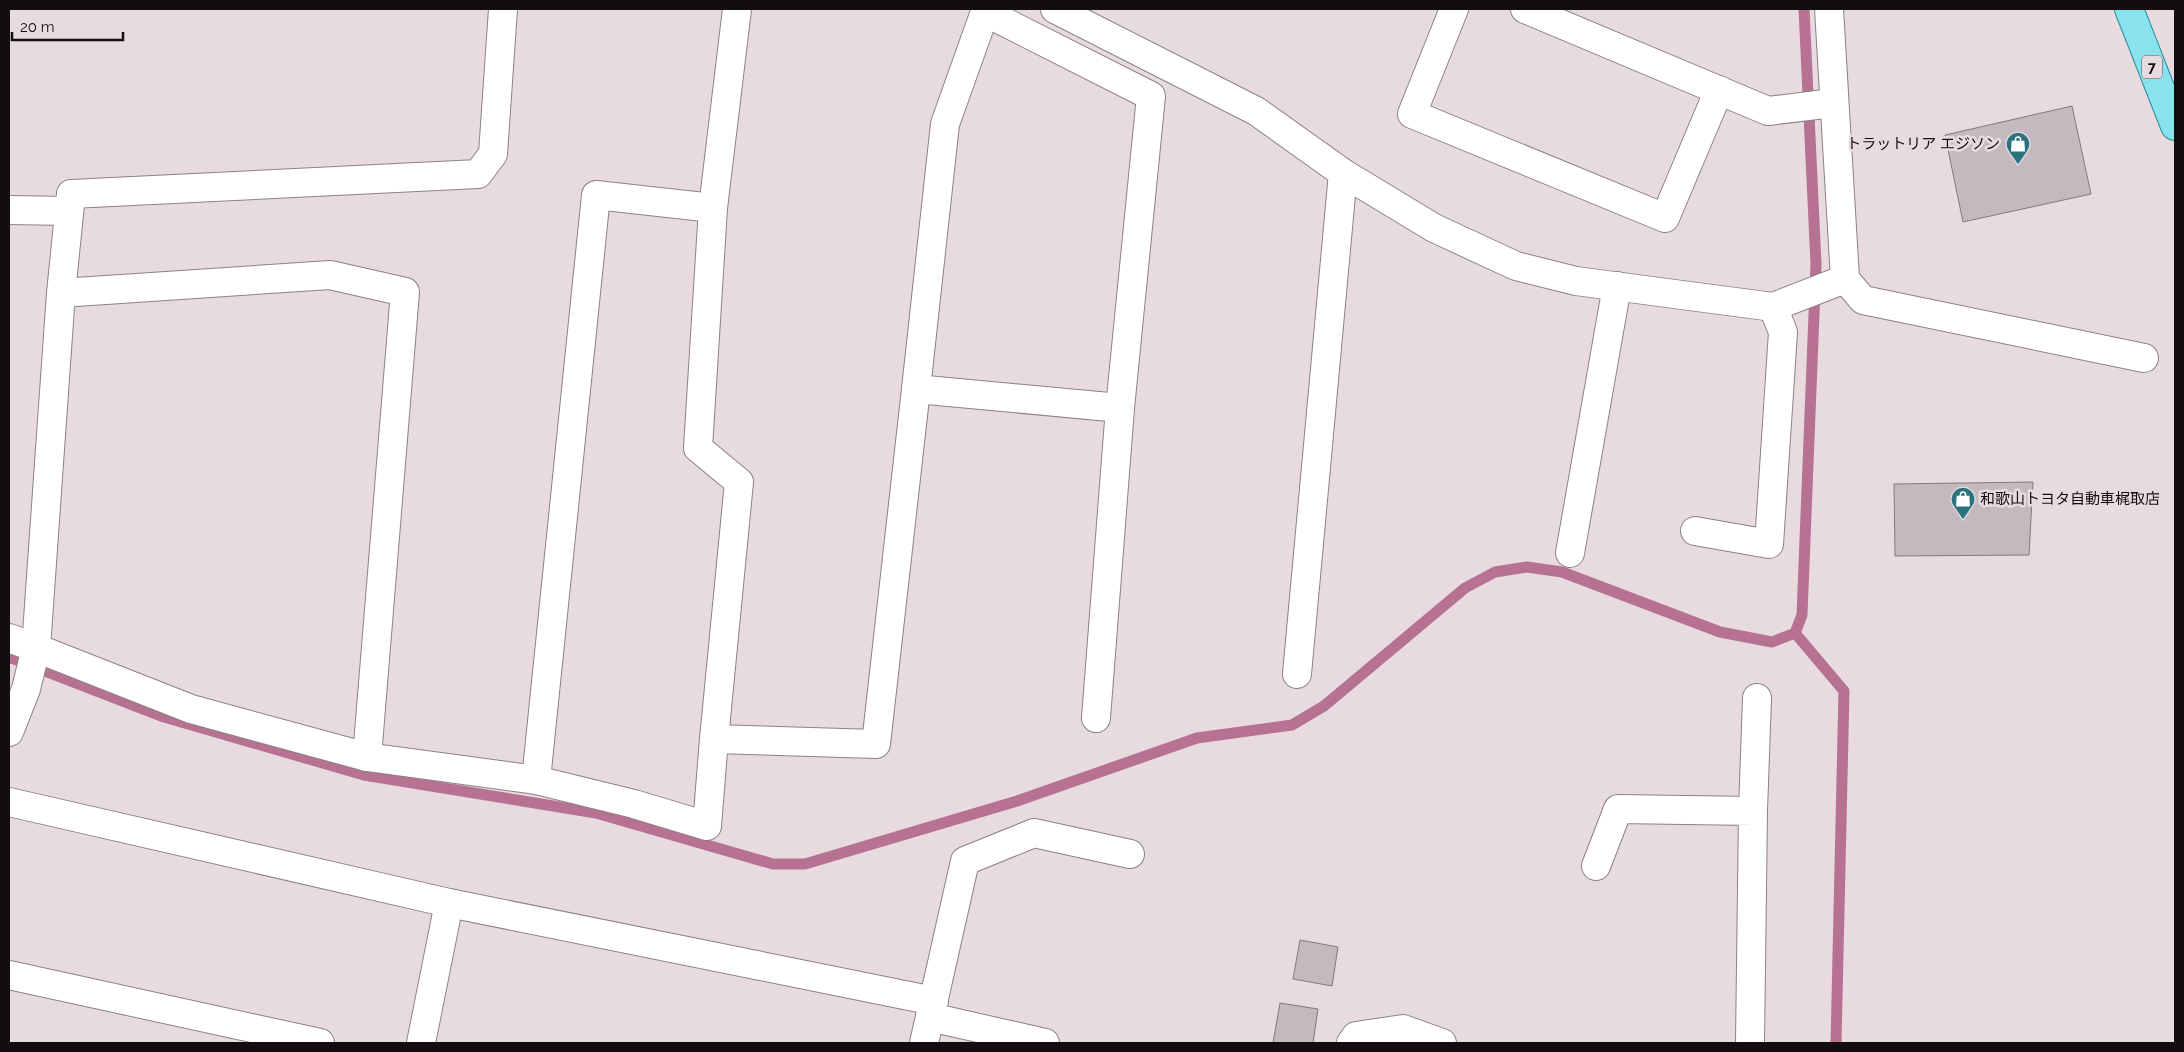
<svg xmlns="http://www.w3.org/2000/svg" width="2184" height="1052" font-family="Raleway,'Noto Sans JP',sans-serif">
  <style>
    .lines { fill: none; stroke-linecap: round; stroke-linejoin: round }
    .stream { stroke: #b77291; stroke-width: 11 }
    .building { fill: #c5b8be; stroke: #85797e }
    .minor-casing { stroke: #8d8186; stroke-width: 30 }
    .primary-casing { stroke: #2b8c98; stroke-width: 30 }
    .minor { stroke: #fff; stroke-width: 28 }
    .primary { stroke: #88e3ee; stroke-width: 28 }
    .labels { text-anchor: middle; stroke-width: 5; stroke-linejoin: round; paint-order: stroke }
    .shield { fill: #e8dbe0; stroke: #524b4e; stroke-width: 1 }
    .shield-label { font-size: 14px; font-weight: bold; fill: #120d0f }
    .poi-label { font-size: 15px; fill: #120d0f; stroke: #e8dbe0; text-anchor: end }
  </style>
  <rect width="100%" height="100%" fill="#e8dbe0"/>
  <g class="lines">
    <g class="stream">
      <path d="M1795,633L1844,691L1836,1043"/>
      <path d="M9,657L164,717L364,775L596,813L773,864H805L1017,801L1197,738L1292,725L1324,706L1465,588L1495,572L1527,567L1562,572L1720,632L1772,642L1795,633L1802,615L1816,264L1804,9"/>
    </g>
  </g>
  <g class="building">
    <path d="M2072,106L2091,194L1963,222L1945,135Z"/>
    <path d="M2033,482L2029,555L1895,556L1894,484Z"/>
    <path d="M1300,940L1338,947L1332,986L1293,979Z"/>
    <path d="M1280,1003L1318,1009L1313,1043H1273Z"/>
  </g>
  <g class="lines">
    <defs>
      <g id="minor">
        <path d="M986,9L945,124L916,389L1120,408"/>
        <path d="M1055,9L1256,111L1343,173L1434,228L1516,266L1576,281L1773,307L1845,279"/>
        <path d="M1454,9L1412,114L1665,218L1719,90"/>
        <path d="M1525,9L1768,111L1833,103"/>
        <path d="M1829,9L1845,279L1863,300L2144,358"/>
        <path d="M985,12L1151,96L1120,408L1096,718"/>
        <path d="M713,208L698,448L739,482L714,739L876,744L916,389"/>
        <path d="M9,210L69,211"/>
        <path d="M61,293L330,275L405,292L367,757L191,709L36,648L61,293L71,194L478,174L493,154L503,9"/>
        <path d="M1695,531L1769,544L1783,332L1773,307"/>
        <path d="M1570,553L1617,286"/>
        <path d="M9,638L36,648L26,689L9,732"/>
        <path d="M1297,674L1343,173"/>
        <path d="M367,757L536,780L634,804L707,826L714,739"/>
        <path d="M536,780L596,195L713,208L737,9"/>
        <path d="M9,802L449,903L934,1001"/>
        <path d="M1753,811L1757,698"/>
        <path d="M1596,866L1618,809L1753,811L1750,1043"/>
        <path d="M9,975L320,1043"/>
        <path d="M930,1017L1045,1043"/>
        <path d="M421,1043L449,903"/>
        <path d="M924,1043L965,861L1034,833L1130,854"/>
        <path d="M1351,1043L1356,1036L1403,1029L1442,1043"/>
      </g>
      <path id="primary" d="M2129,9L2175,126"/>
    </defs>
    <use href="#minor" class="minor-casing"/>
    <use href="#primary" class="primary-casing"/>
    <use href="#minor" class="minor"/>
    <use href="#primary" class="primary"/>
  </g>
  <defs>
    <symbol id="shop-pin" viewBox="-11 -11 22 30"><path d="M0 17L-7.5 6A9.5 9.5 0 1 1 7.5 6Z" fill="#2c747d" stroke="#e8dbe0"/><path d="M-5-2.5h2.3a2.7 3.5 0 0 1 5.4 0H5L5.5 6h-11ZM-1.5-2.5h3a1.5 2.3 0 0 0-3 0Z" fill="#fff"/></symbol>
  </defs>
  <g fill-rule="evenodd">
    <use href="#shop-pin" x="2004" y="130" width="28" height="38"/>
    <use href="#shop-pin" x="1949" y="485" width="28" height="38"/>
  </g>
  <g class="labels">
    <rect class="shield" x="2142" y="55.5" width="20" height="23" rx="4"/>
    <g class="shield-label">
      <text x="2152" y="72">7</text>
    </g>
    <g class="poi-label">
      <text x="2000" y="149">トラットリア エジソン</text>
      <text x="1980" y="504" text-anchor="start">和歌山トヨタ自動車梶取店</text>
    </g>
  </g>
  <rect width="2184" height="1052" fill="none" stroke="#120d0f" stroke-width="20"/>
  <path d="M12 32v8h111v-8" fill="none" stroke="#120d0f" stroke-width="2.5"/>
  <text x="20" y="32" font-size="15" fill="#120d0f" stroke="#e8dbe0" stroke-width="4" paint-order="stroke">20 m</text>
</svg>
